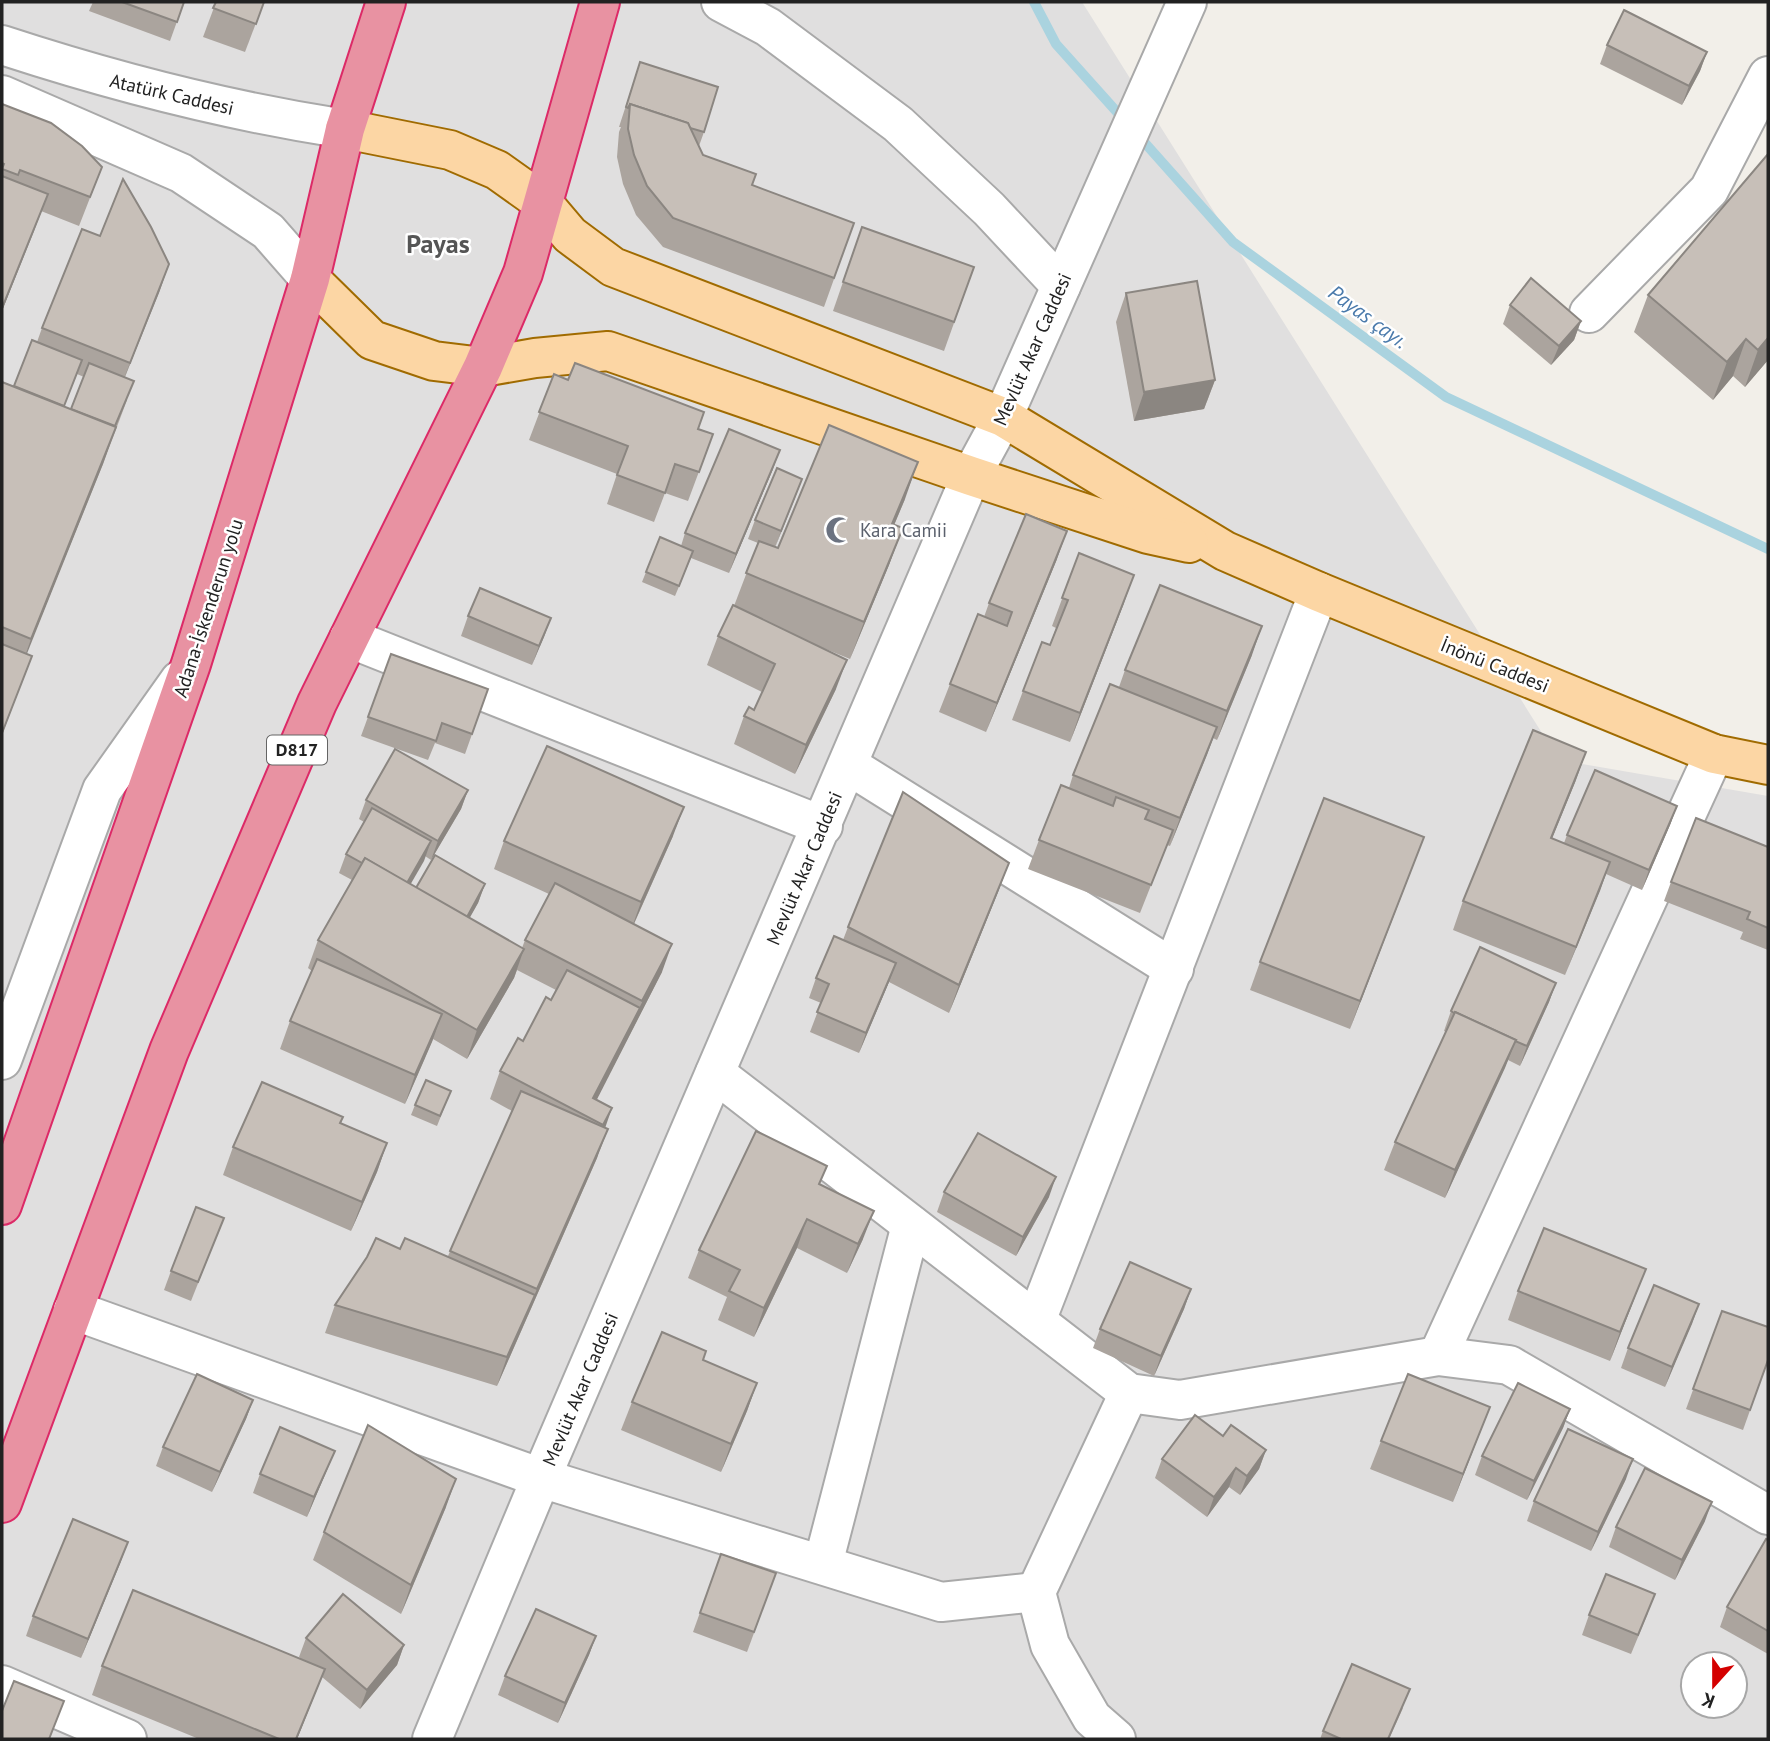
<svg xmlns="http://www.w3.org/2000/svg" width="1770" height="1741" font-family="'PT Sans',sans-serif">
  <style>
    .residential { fill: #e0dfdf; fill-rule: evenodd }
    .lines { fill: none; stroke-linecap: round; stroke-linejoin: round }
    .stream { stroke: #aad3df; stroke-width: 10 }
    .minor-casing { stroke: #a9a9a9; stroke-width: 42 }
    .major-casing { stroke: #a06b00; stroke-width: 42 }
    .highway-casing { stroke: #dc2a67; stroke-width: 42 }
    .minor { stroke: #fff; stroke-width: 38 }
    .major { stroke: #fcd6a4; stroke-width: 38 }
    .highway { stroke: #e892a2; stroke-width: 38 }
    .wall { fill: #aba49e; fill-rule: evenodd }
    .shaded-wall { fill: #8b8681 }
    .building { fill: #c7bfb8; stroke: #8b8681; stroke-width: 2 }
    .labels { text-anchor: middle; stroke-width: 5; stroke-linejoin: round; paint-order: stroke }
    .shield { fill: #fff; stroke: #646464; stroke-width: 2 }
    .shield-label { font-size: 18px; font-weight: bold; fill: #222 }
    .street-label { font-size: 19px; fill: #222; stroke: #fff }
    .worship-label { font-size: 19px; fill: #5b616d; stroke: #fff; text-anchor: start }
    .water-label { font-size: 21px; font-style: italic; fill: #4a7aab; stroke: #fff }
    .district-label { font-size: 26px; font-weight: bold; fill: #555; stroke: #fff }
  </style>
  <rect width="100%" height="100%" fill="#f2efe9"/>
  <path class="residential" d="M2,2H1082L1559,760L1768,796V1739H2ZM1693,1664H1735V1706H1693Z"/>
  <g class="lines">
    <g class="stream">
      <path d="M1034,2L1056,44L1125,121"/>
      <path d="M1136,133L1233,242L1446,397L1768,549"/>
    </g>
    <defs>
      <g id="minor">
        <path d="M721,2L768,27L898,124L989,209L1061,286"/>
        <path d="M2,45C115,82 228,111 345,129"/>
        <path d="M2,95L181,173L268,231L310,279"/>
        <path d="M1589,313L1709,190L1768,76"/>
        <path d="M349,638L823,826"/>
        <path d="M848,765L1174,969"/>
        <path d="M2,1060L102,790L180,680"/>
        <path d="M715,1073L1129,1393L1180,1400L1438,1356L1509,1365L1768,1515"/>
        <path d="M73,1310L541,1478L941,1602L1036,1592"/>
        <path d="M1036,1321L1319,592"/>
        <path d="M1438,1356L1714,754"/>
        <path d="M823,1564L911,1225"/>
        <path d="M2,1685L127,1739"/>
        <path d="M432,1739L541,1478L971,476L1003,417L1187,2"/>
        <path d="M1116,1739L1092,1718L1050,1645L1036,1592L1129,1393"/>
      </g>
      <g id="major">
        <path d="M345,129L450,150L497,170L542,202L570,235L613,267L1003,417L1225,551L1319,592L1714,754L1768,765"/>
        <path d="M310,279L372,340L434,361L483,367L535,358L608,351L971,476L1148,534L1189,543"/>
      </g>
      <g id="highway">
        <path d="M2,1205L191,664L310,279L345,129L386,2"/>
        <path d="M2,1503L169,1051L317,703L483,367L523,273L600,2"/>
      </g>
    </defs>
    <use href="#minor" class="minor-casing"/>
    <use href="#major" class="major-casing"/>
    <use href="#highway" class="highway-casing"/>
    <use href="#minor" class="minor"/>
    <use href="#major" class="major"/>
    <use href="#highway" class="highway"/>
  </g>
  <g class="wall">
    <path d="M93,2H184L170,41L89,11Z"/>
    <path d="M216,2H264L245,52L203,37Z"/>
    <path d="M1607,45L1707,52L1700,71L1682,105L1600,64Z"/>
    <path d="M640,62L704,132L699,146L703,155L752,185L854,223L824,307L663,247L636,215L623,184L617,157L619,132L621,127H619Z"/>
    <path d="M2,104L102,167L79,226L41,211L2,311Z"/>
    <path d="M1768,154V360L1745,387L1733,376L1713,400L1634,332L1648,295Z"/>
    <path d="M862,227L974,267L944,351L833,311Z"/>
    <path d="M169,264L125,377L127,400L103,464L26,654L21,684L2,735V382L14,386L37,342L42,328ZM77,374L84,377L71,409L64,406Z"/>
    <path d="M1126,293L1215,380L1204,409L1134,421L1116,322Z"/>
    <path d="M1510,305L1581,321L1574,340L1551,365L1503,324Z"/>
    <path d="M554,374L713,434L688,501L665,493L654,522L607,504L617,474L529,440Z"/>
    <path d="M773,469L729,573L691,558L675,596L642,582L646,572L681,546L685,533Z"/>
    <path d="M802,479L775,547L778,548L905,499L894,525L902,528L889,565L850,659L806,641L836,689L795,774L734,744L744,716L754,710L762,692L707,665L718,636L734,606L758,543L748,539L755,520Z"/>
    <path d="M1079,553L1124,603L1070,742L1012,720L1023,691L1050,645L1056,628L1052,626Z"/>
    <path d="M1057,559L986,732L939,712L950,684L984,617L989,603Z"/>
    <path d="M468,616L551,618L532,665L461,636Z"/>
    <path d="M391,654L488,689L465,754L435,743L428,760L361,736Z"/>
    <path d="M1252,655L1217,740L1213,738L1170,846L1167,845L1140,913L1028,869L1039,840L1069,788L1073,775L1119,687L1125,670Z"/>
    <path d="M1576,780L1552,839L1564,843L1567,835L1677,806L1670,825L1642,890L1606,874L1565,975L1453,930L1463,901Z"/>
    <path d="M468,790L461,809L431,860L425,856L410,884L416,888L485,884L478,903L469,918L522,948L525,940L549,894L494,869L504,841L673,836L634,924L662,972L596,1100L605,1128L597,1158L497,1386L325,1333L335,1305L400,1249L448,1256L512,1111L490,1099L500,1071L523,1041L551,1000L556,990L517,970L514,978L467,1059L433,1039L405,1104L280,1049L290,1021L312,971L308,968L318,940L352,880L339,873L346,854L364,822L359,819L366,800Z"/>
    <path d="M1768,847V950L1740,939L1743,932L1664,901L1671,882Z"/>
    <path d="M1009,863L998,892L949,1013L889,982L859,1053L810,1032L821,1003L809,998L816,978L843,940L848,927Z"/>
    <path d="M1413,866L1350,1029L1250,990L1260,962Z"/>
    <path d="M1556,983L1549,1002L1520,1066L1508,1060L1445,1198L1384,1170L1395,1142L1446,1032L1444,1031L1451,1011Z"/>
    <path d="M451,1091L437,1126L411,1115L415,1105Z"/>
    <path d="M343,1117L341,1123L387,1143L377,1172L351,1231L223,1175L233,1147Z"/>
    <path d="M820,1185L863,1239L847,1273L797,1248L754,1337L718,1320L727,1297L688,1278L699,1250Z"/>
    <path d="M944,1192L1049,1197L1016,1256L937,1212Z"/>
    <path d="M224,1218L191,1301L164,1290L171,1271Z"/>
    <path d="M1191,1289L1184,1309L1154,1376L1093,1348L1100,1329Z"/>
    <path d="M1518,1291L1635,1297L1610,1361L1508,1320Z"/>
    <path d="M1699,1304L1665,1387L1621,1368L1628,1348Z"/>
    <path d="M1722,1311L1768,1360L1743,1430L1686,1409Z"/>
    <path d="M703,1360L757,1383L747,1411L721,1472L621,1430L632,1402Z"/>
    <path d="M253,1400L246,1419L212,1492L156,1466L163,1447Z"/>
    <path d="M1490,1407L1453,1502L1370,1469L1381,1441Z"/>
    <path d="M1570,1409L1563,1428L1527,1500L1475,1475L1482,1456Z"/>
    <path d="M1223,1436L1266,1450L1259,1469L1240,1495L1229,1487L1207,1517L1155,1478L1162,1459Z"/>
    <path d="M335,1451L307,1517L253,1493L260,1474Z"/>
    <path d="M1626,1479L1591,1551L1527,1521L1534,1501Z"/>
    <path d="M446,1507L401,1614L313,1560L324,1532Z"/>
    <path d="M1705,1521L1675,1580L1609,1547L1616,1527Z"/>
    <path d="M1768,1540V1654L1720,1627L1727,1607Z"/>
    <path d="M721,1554L776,1573L747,1652L693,1632Z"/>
    <path d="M121,1561L81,1658L26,1636L33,1616Z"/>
    <path d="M1648,1613L1631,1654L1582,1635L1589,1615Z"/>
    <path d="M596,1636L589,1655L558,1723L498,1695L505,1676Z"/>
    <path d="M306,1638L404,1645L397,1665L360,1709L322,1677L297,1739H199L92,1695L102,1666L301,1659L299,1657Z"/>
    <path d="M1403,1708L1389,1739H1320L1323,1731Z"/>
  </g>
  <g class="shaded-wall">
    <path d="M1707,52L1700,71L1682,105L1689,86Z"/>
    <path d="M48,194L34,231L2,311V308Z"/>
    <path d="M169,264L159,293L119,391L130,363Z"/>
    <path d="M1581,321L1574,340L1551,365L1559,346Z"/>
    <path d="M1768,338V360L1745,387L1758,350Z"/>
    <path d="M1746,339L1733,376L1713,400L1727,362Z"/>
    <path d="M1215,380L1204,409L1134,421L1144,392Z"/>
    <path d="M116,427L103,464L18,676L31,639Z"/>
    <path d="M780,450L773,469L729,573L736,554Z"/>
    <path d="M918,462L905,499L879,561L892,524Z"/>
    <path d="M802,479L795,498L774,550L781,531Z"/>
    <path d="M903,528L889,565L850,659L864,622Z"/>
    <path d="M1067,531L1057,559L986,732L997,703Z"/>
    <path d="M1134,575L1124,603L1070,742L1080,713Z"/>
    <path d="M551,618L544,637L532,665L539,646Z"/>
    <path d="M1262,626L1252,655L1217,740L1227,711Z"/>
    <path d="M847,660L836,689L795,774L806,745Z"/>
    <path d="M1217,727L1207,755L1170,846L1180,818Z"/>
    <path d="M1586,752L1576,780L1540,867L1551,838Z"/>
    <path d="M468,790L461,809L431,860L438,841Z"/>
    <path d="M1677,806L1670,825L1642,890L1649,870Z"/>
    <path d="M684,807L673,836L631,930L641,902Z"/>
    <path d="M1424,837L1413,866L1350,1029L1360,1001Z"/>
    <path d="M431,841L424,861L398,906L405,887Z"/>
    <path d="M1610,862L1600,891L1565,975L1576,947Z"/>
    <path d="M1009,863L998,892L949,1013L959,985Z"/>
    <path d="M485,884L478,903L458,939L465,919Z"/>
    <path d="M672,944L662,972L588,1117L593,1098Z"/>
    <path d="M524,949L514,978L467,1059L477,1030Z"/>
    <path d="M896,963L889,982L859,1053L866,1033Z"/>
    <path d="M1556,983L1549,1002L1520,1066L1527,1046Z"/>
    <path d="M442,1014L432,1042L405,1104L415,1075Z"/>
    <path d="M1516,1040L1505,1068L1445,1198L1455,1170Z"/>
    <path d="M612,1108L602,1137L593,1154L603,1125Z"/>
    <path d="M608,1129L597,1158L497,1386L507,1357L537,1289Z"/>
    <path d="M387,1143L377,1172L351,1231L362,1202Z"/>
    <path d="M1056,1177L1049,1197L1016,1256L1023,1237Z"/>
    <path d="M874,1211L863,1239L847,1273L858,1244Z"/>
    <path d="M807,1219L797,1248L754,1337L764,1308Z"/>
    <path d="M1646,1269L1635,1297L1610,1361L1620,1332Z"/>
    <path d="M1191,1289L1184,1309L1154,1376L1161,1356Z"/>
    <path d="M1699,1304L1692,1324L1665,1387L1672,1367Z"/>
    <path d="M757,1383L747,1411L721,1472L731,1444Z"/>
    <path d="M253,1400L246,1419L212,1492L220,1472Z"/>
    <path d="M1490,1407L1479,1435L1453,1502L1463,1474Z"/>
    <path d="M1570,1409L1563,1428L1527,1500L1534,1481Z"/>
    <path d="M1266,1450L1259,1469L1240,1495L1247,1476Z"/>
    <path d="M335,1451L327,1470L307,1517L314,1497Z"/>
    <path d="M1633,1459L1626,1479L1591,1551L1598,1532Z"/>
    <path d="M1236,1468L1229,1487L1207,1517L1214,1497Z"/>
    <path d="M456,1479L446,1507L401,1614L411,1585Z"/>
    <path d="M1712,1502L1705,1521L1675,1580L1682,1560Z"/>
    <path d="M128,1542L121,1561L81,1658L88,1639Z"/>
    <path d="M596,1636L589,1655L558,1723L565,1703Z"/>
    <path d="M404,1645L397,1665L360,1709L367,1690Z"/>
    <path d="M325,1669L297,1739H296Z"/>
  </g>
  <g class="building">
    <path d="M122,2H184L177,22Z"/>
    <path d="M216,2H264L256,24L213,8Z"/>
    <path d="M1624,10L1707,52L1689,86L1607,45Z"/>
    <path d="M640,62L718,87L704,132L690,128L688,123L630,104L628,108L626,107Z"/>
    <path d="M2,104L51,123L82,146L102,167L90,197L20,170L18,175L2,169L4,164L2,163Z"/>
    <path d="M630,104L688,123L703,155L756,174L752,185L854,223L834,278L673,218L647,186L634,155L628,129Z"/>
    <path d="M1768,154V338L1758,350L1746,339L1727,362L1648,295Z"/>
    <path d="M2,176L48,194L2,308Z"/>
    <path d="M123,179L151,227L169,264L130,363L42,328L82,229L100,236Z"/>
    <path d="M862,227L974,267L954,322L843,282Z"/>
    <path d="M1531,278L1581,321L1559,346L1510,305Z"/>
    <path d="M1197,281L1215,380L1144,392L1126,293Z"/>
    <path d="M32,340L82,360L64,406L14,386Z"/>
    <path d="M89,363L134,381L115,426L71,409Z"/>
    <path d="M575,363L704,412L698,429L713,434L699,472L675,464L665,493L617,475L628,446L539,412L554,374L568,380Z"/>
    <path d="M2,382L116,427L31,639L2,627Z"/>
    <path d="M829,425L918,462L892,524L903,528L864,622L746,573L759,541L778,548Z"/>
    <path d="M729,429L780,450L736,554L685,533Z"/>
    <path d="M777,468L802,479L781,531L755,520Z"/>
    <path d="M1026,514L1067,531L997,703L950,684L978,614L1007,626L1012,612L989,603Z"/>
    <path d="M660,537L693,551L679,586L646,572Z"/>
    <path d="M1079,553L1134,575L1080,713L1023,691L1042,642L1050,645L1068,600L1062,598Z"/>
    <path d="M1160,585L1262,626L1227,711L1125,670Z"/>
    <path d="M480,588L551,618L539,646L468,616Z"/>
    <path d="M733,605L847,660L806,745L744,716L749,707L754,710L775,664L718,636Z"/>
    <path d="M2,644L32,656L2,733Z"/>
    <path d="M391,654L488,689L472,734L442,723L436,741L368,717Z"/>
    <path d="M1110,684L1217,727L1180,818L1073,775Z"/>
    <path d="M1533,730L1586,752L1551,838L1610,862L1576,947L1463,901Z"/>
    <path d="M547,746L684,807L641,902L504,841Z"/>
    <path d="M395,749L468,790L438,841L366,800Z"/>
    <path d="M1595,770L1677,806L1649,870L1567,835Z"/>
    <path d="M1061,785L1113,806L1116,797L1149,810L1145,819L1173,830L1151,885L1039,840Z"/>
    <path d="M903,792L1009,863L959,985L848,927Z"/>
    <path d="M1324,798L1424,837L1360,1001L1260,962Z"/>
    <path d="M372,808L431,841L407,883L365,858L362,863L346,854Z"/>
    <path d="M1696,818L1768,847V928L1747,919L1750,912L1671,882Z"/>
    <path d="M435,855L485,884L467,917L416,888Z"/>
    <path d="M365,858L524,949L477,1030L318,940Z"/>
    <path d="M555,883L672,944L642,1001L525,940Z"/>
    <path d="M834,936L896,963L866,1033L817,1012L829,984L816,978Z"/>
    <path d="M1480,947L1556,983L1527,1046L1515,1041L1516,1040L1455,1012L1454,1013L1451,1011Z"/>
    <path d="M317,959L442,1014L415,1075L290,1021Z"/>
    <path d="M567,970L640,1008L593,1098L612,1108L603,1125L500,1071L518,1038L523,1041L546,997L551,1000Z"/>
    <path d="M1455,1012L1516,1040L1455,1170L1395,1142Z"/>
    <path d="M426,1080L451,1091L440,1116L415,1105Z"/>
    <path d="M262,1082L343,1117L340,1123L387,1143L362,1202L233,1147Z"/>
    <path d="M521,1091L608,1129L537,1289L450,1251Z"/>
    <path d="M756,1131L827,1166L819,1184L874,1211L858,1244L807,1219L764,1308L729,1291L740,1270L699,1250Z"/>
    <path d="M978,1133L1056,1177L1023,1237L944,1192Z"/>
    <path d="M196,1207L224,1218L198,1282L171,1271Z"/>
    <path d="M1544,1228L1646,1269L1620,1332L1518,1291Z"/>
    <path d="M376,1238L400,1249L405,1238L535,1295L507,1357L335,1305L367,1257Z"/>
    <path d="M1130,1262L1191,1289L1161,1356L1100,1329Z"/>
    <path d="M1654,1285L1699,1304L1672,1367L1628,1348Z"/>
    <path d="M1722,1311L1768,1327V1360L1750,1410L1693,1389Z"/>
    <path d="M662,1332L706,1351L703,1360L757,1383L731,1444L632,1402Z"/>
    <path d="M197,1374L253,1400L220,1472L163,1447Z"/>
    <path d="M1408,1374L1490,1407L1463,1474L1381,1441Z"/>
    <path d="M1518,1383L1570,1409L1534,1481L1482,1456Z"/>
    <path d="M1195,1415L1223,1436L1231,1425L1266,1450L1247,1476L1236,1468L1214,1497L1162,1459Z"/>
    <path d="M368,1425L456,1479L411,1585L324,1532Z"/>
    <path d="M280,1427L335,1451L314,1497L260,1474Z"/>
    <path d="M1568,1429L1633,1459L1598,1532L1534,1501Z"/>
    <path d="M1645,1468L1712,1502L1682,1560L1616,1527Z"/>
    <path d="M73,1519L128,1542L88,1639L33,1616Z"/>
    <path d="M1766,1539L1768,1540V1631L1727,1607Z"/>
    <path d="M721,1554L776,1573L754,1632L700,1613Z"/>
    <path d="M1606,1574L1655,1594L1638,1635L1589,1615Z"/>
    <path d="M133,1590L325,1669L296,1739H279L102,1666Z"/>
    <path d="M343,1594L404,1645L367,1690L306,1638Z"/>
    <path d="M536,1609L596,1636L565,1703L505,1676Z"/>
    <path d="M1352,1664L1410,1689L1388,1739H1341L1323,1731Z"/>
    <path d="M14,1681L64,1701L49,1739H2V1711Z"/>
  </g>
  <defs>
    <symbol id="mosque-bare" viewBox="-9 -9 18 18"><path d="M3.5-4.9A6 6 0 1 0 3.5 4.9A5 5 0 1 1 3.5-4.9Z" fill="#6b7280" stroke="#fff" stroke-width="2.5" paint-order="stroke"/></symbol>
  </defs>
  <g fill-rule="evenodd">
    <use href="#mosque-bare" x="820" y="511" width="38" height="38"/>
  </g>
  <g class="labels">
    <rect class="shield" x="267" y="735.5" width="60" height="29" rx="5"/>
    <g class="shield-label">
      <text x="297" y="756">D817</text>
    </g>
    <g class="street-label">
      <text transform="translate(172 94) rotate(13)" y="7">Atatürk Caddesi</text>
      <text transform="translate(1032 349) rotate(-66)" y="7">Mevlüt Akar Caddesi</text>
      <text transform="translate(208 608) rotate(-72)" y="7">Adana-İskenderun yolu</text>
      <text transform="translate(1495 665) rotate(22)" y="7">İnönü Caddesi</text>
      <text transform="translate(804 868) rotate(-67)" y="7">Mevlüt Akar Caddesi</text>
      <text transform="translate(580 1389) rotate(-67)" y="7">Mevlüt Akar Caddesi</text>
    </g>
    <g class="worship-label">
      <text x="860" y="537">Kara Camii</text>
    </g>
    <g class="water-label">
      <text transform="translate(1368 317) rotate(36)" y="7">Payas çayı.</text>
    </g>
    <g class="district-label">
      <text x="438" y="253">Payas</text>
    </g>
  </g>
  <rect width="1770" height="1741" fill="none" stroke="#222222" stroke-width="7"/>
  <g transform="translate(1714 1685) rotate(201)"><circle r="33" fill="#ffffff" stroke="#a7a7a7" stroke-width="2"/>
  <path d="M0-5L12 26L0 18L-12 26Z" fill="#d40000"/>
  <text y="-10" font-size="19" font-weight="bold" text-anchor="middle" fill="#222222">K</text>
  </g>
</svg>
